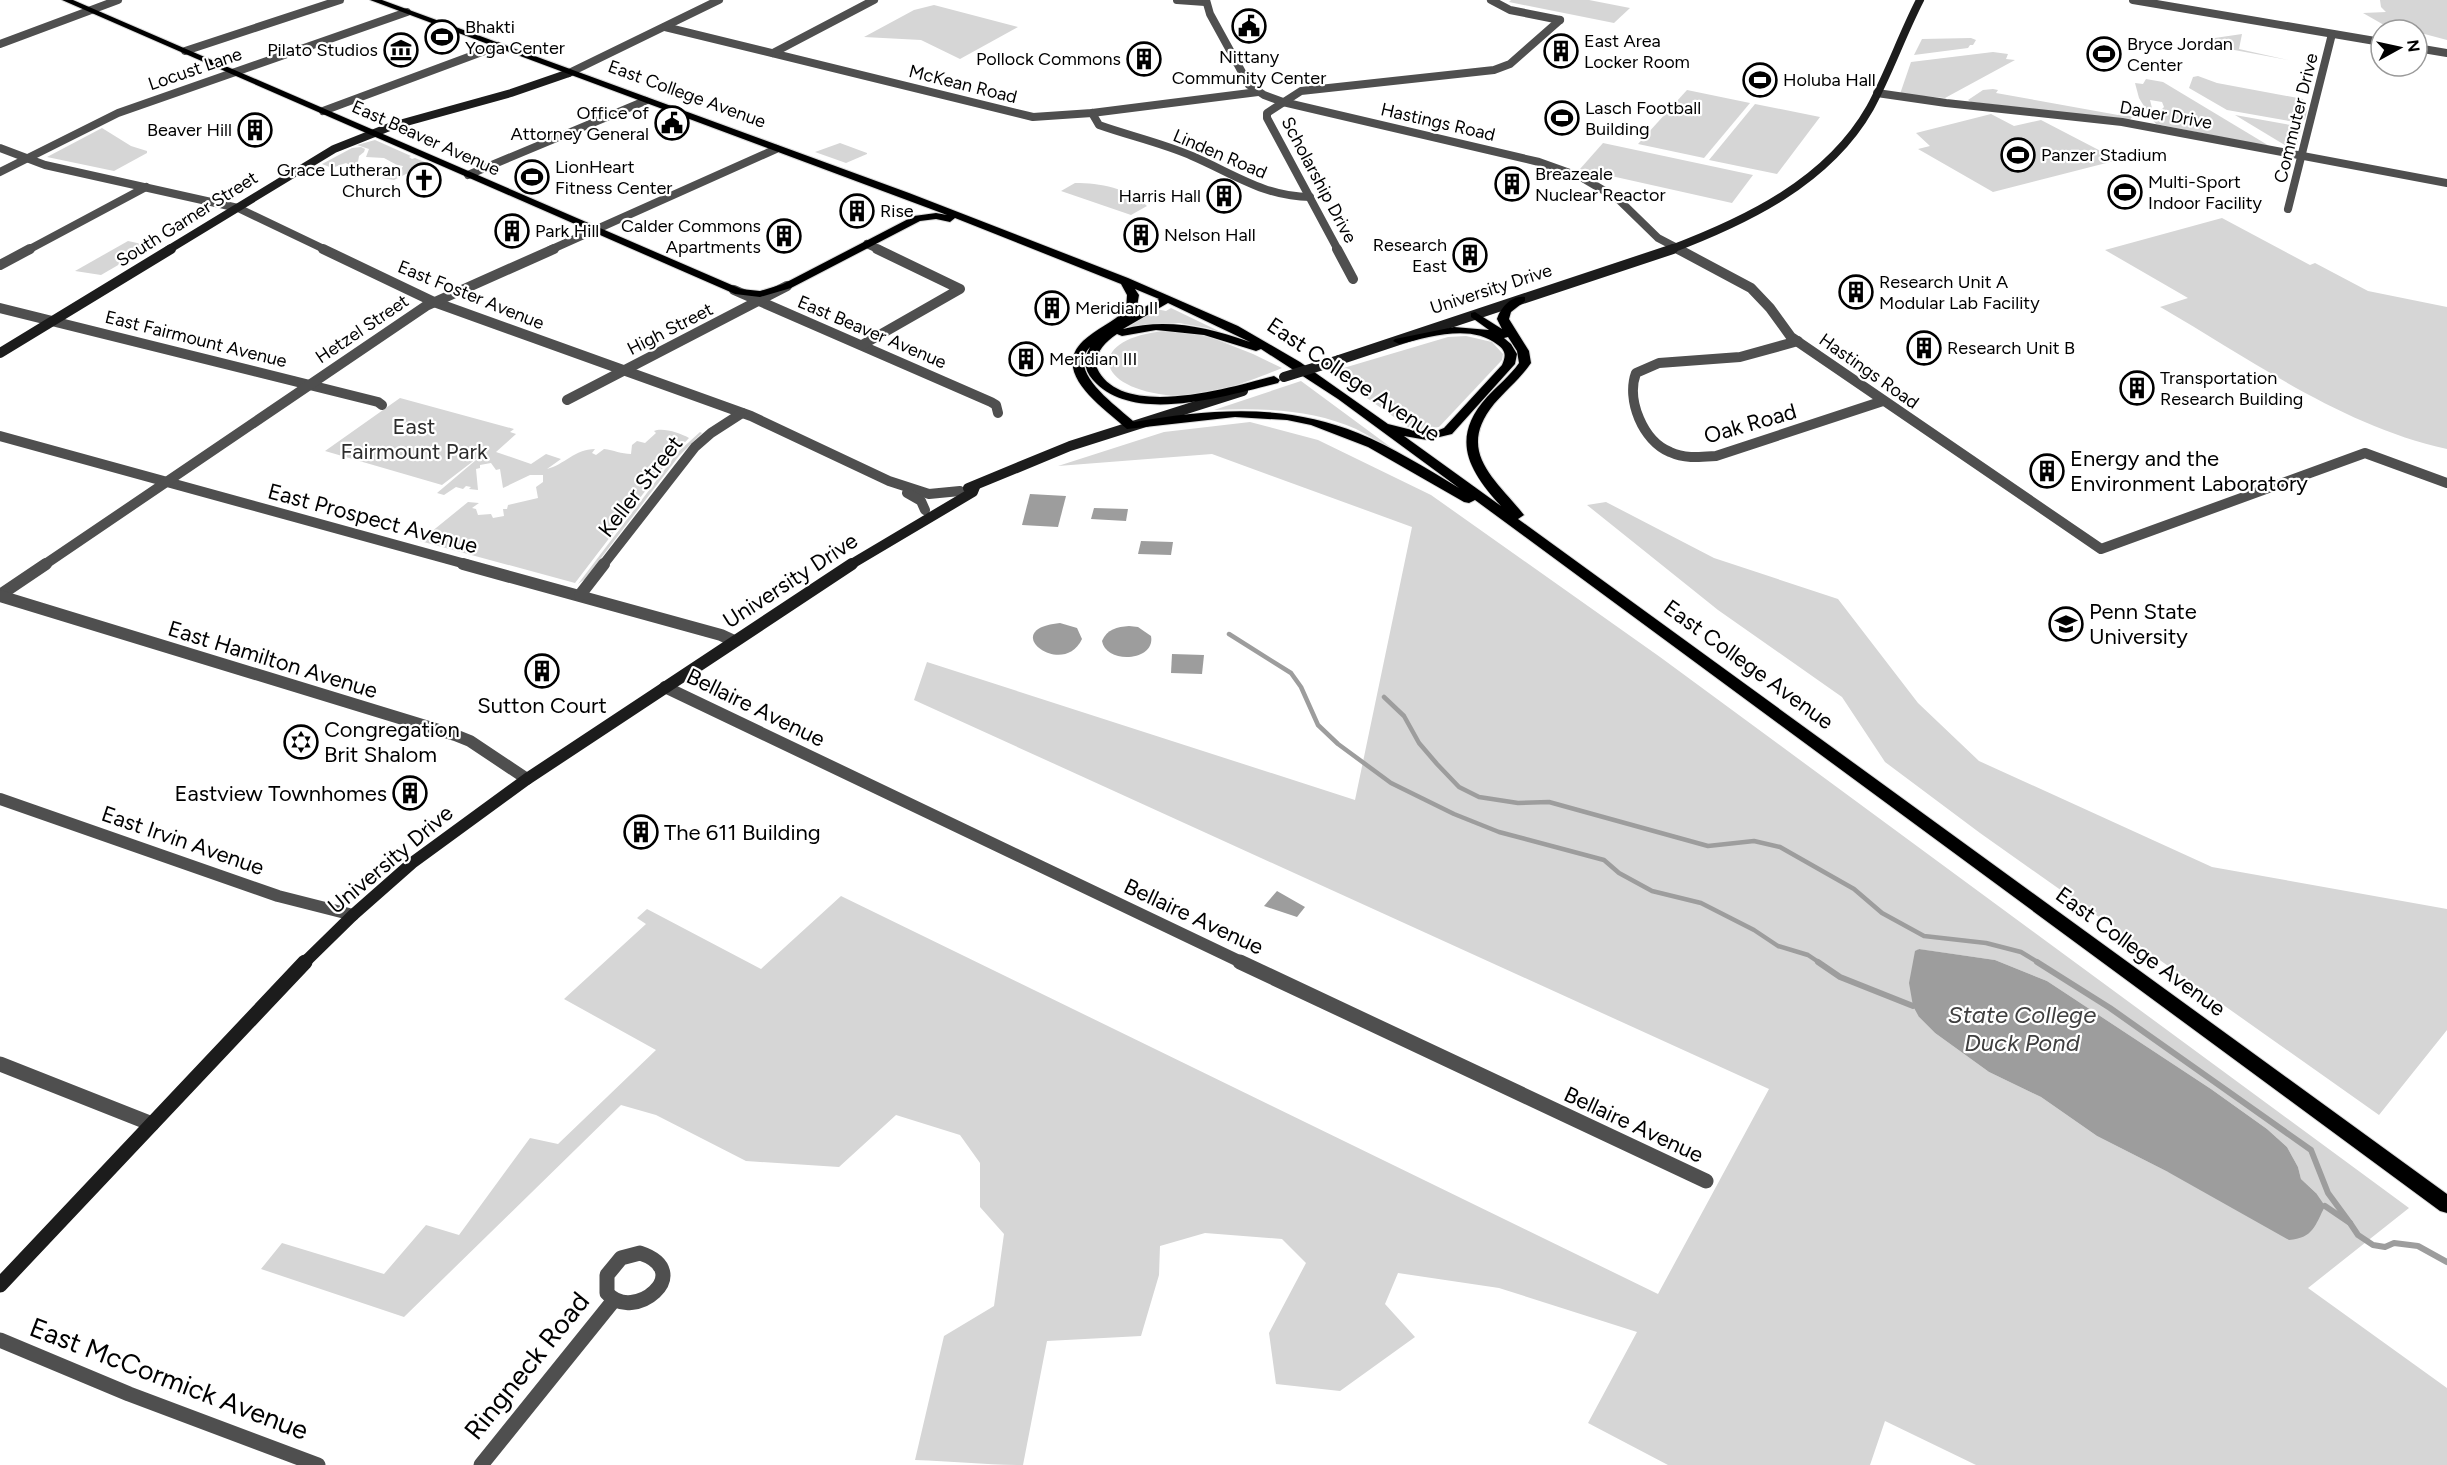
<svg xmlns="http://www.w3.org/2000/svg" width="2447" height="1465" font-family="Figtree,sans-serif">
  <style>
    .green { fill: #d6d6d6; fill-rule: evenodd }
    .water { fill: #9d9d9d }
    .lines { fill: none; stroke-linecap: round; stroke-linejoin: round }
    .stream-far1 { stroke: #9d9d9d; stroke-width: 4.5 }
    .stream { stroke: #9d9d9d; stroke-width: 6 }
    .primary-casing { stroke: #dbdbdb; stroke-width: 2 }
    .street-far3 { stroke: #4f4f4f; stroke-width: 8 }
    .street-far2 { stroke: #4f4f4f; stroke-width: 10 }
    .street-far1 { stroke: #4f4f4f; stroke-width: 12 }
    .street { stroke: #4f4f4f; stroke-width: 15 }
    .secondary-far3 { stroke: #1c1c1c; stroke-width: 8 }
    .secondary-far2 { stroke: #1c1c1c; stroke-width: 10 }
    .secondary-far1 { stroke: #1c1c1c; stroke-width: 12 }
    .secondary { stroke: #1c1c1c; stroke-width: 15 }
    .primary { fill: #000; fill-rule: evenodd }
    .secondary-bridge { stroke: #1c1c1c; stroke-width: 10 }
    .labels { text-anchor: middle; stroke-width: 4.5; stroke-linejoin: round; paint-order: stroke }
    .far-poi-label { font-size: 18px; fill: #000; stroke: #fff; text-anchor: start }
    .far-street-label { font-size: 18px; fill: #000; stroke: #fff }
    .street-label { font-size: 22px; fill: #000; stroke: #fff }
    .park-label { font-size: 22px; fill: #2d2d2d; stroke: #fff }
    .poi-label { font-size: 22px; fill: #000; stroke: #fff; text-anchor: start }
    .water-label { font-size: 24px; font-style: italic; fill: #3e3e3e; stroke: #fff }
    .near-street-label { font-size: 27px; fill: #000; stroke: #fff }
  </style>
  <rect width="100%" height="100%" fill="#fff"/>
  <g class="green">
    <path d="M1511,0H1589L1630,8L1614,23L1509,2Z"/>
    <path d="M2380,0H2447V40L2417,32V30H2388L2391,29L2363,13L2386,12L2381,7Z"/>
    <path d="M934,5L1018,27L960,59L921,40L864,37L914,10Z"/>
    <path d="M2242,34L2239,49L2288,60L2229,49L2209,50L2204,47L2208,39Z"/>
    <path d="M1971,38L1976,40L1973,45H1970L1968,48L1914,55L1922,39Z"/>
    <path d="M1993,52L2008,54L2006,59L2015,60L1945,98L1900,94L1911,62Z"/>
    <path d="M2198,76L2217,83L2303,99L2304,104H2298L2297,109L2307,111L2305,119L2300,123L2227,110L2189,88L2193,77Z"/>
    <path d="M2146,79L2163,82L2271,147L2156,124L2148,114L2158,113L2164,107L2162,102L2150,100L2152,108L2147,111L2139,98L2135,83L2143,84Z"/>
    <path d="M1993,89L1998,90L1996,93L2118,115L2122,113L2132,117L2130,120L1971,102L1968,100L1983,90Z"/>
    <path d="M1687,90L1750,103L1704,158L1638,144Z"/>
    <path d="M1755,104L1820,117L1777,174L1709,160Z"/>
    <path d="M1991,114L2014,126L2041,120L2118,160L1993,192L1918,149L1930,146L1916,133Z"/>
    <path d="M2235,115L2302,127L2296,148L2293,150Z"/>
    <path d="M102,128L131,146L147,151V153L114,171L47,157Z"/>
    <path d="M375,140L411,156L409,157L412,159L415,158L437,167L430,171L408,173L394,180L382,178C388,171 399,175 403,166L397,165L384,158L366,157L369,149L357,145Z"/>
    <path d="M840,143L867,153V154L846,163L815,152Z"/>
    <path d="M1603,143L1753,175L1732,203L1580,169Z"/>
    <path d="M361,147L365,149L364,152L359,156L358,162L352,166L346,163L332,168L322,164L352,148Z"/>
    <path d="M1075,183C1100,183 1128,188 1147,206L1131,215L1061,191Z"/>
    <path d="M2222,218L2310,265L2315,263L2368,291L2447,307V449C2343,426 2253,361 2162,308L2160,307L2188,298L2105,250Z"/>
    <path d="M128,241L151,246L101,275L75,271Z"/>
    <path d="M1171,308L1229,336L1207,328L1179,323L1127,328L1156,309L1166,311Z"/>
    <path d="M1165,331L1200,333L1253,354L1282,368C1247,382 1204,400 1166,395C1091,386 1089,338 1165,331Z"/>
    <path d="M1466,336L1492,342L1503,354L1502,360L1439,427L1418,430L1408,427L1330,372L1448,337Z"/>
    <path d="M1301,381L1404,457C1388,448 1372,437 1356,429C1312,409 1261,408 1214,410Z"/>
    <path d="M400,398L514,429L510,432L516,434L496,452L531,464L546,454L561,459L547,469C564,465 575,449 595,449L592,453L596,455L604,449C614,450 621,454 631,454L632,445L637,441L645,443L656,433L654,431C662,427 681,433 689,438L672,456L575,583L420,541L468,502L479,503L472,508L476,509L478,515L491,514L493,518L504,516L503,509H507L508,505L538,498L536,487L543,482V475H530L503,488L500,469L496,470L491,463L480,465V468L476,469L478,490L469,489L471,487L466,486L463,489L456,487L444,495L437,493L489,449L442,485L325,451Z"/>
    <path d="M1250,422L1318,440L1431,495L1660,657L2409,1208L2308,1288L2447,1388V1465H1976L1885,1421L1870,1465H1668L1588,1423L1637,1332L1499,1288L1398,1273L1385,1304L1415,1337L1340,1391L1276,1384L1269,1333L1306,1263L1282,1239L1205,1233L1160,1246L1159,1275L1141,1336L1047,1341L1023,1465C987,1465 952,1461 915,1460L944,1336L994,1306L1004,1234L980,1207V1163L960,1135L896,1115L839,1167L746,1161L656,1115L621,1105L404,1317L261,1269L282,1243L384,1274L426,1225L459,1235L530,1138L558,1144L656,1050L564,999L646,924L637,918L647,909L761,969L841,896L1658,1294L1769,1089L914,700L927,662L1355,800L1412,527L1212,454L1058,466L1164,432ZM1918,949L1995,960L2047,981L2211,1089L2267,1129L2287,1147L2298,1167L2301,1179L2316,1193L2168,1172L2097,1136L2041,1097L1989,1072L1935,1033L1919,1017Z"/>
    <path d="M700,432L702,433L679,456L585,579L578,584L678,452Z"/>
    <path d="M1606,502L1714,558L1838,599L1918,703L1979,761L2212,867L2447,909V1030L2379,1115L1980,833L1885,762L1842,697L1718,610L1587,505Z"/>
  </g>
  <g class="water">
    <path d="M1030,494L1066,496L1058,527L1022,525Z"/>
    <path d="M1094,508L1128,509L1126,521L1091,519Z"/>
    <path d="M1141,541L1173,542L1171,555L1138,554Z"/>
    <path d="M1060,623L1077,628L1082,639C1063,680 996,629 1060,623Z"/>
    <path d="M1129,626L1138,627L1151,636C1156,661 1106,665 1102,641C1107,629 1117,627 1129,626Z"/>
    <path d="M1172,654L1204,655L1202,674L1171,673Z"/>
    <path d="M1277,891L1305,907L1297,917L1264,906Z"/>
    <path d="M1919,949L1995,960L2047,981L2211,1089L2267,1129L2287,1147L2298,1167L2301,1179L2316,1193L2325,1206C2315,1226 2313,1238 2289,1240L2168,1172L2097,1136L2041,1097L1989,1072L1935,1033L1919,1017L1913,1006L1909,983L1915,951Z"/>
  </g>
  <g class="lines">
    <g class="stream-far1">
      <path d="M1229,634L1291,673L1301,687L1318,725L1338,744L1391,783L1454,814L1499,832L1604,860L1619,873L1652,891L1701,903L1754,930L1778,946L1808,955L1820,963"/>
      <path d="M1384,697L1404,716L1419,743L1437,764L1459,787L1479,797L1518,803L1549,802L1708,846L1754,841L1780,847L1854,889L1882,913L1924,936L1986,943L2021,952L2039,963"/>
    </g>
    <g class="stream">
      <path d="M1818,962L1840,977L1913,1006"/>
      <path d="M2037,962L2110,1008L2311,1150L2328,1193L2350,1223"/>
      <path d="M2325,1206L2350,1223L2358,1235L2373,1245L2385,1247L2394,1243L2418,1246L2447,1262"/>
    </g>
    <defs>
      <path id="primary" d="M62,0H73L741,289L760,291L783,284L914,216L936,213L947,215L370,0H382L909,193L1128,278L1238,326L1300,362L1388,424L1420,432H1434L1444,428L1502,365C1506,356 1506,351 1498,345C1471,323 1430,337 1399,344L1393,341L1395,339L1454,327L1489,330L1471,317V313L1475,312L1502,329L1497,319C1501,307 1512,295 1525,297V301L1511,312L1509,319L1529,351L1531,363C1520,379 1506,390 1494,404C1455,452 1496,479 1524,515L1518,519L2447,1194V1213L2440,1211L1475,500L1469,503L1464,502L1368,447L1311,425L1287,420L1235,417L1127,429C1104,408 1050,373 1083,341C1096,329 1113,322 1126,310L1127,295L1121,284L955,218L950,222L936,219L920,221L791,288L760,297L735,294ZM1135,289L1159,299L1136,312L1139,295ZM1168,303L1250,342C1207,327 1167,318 1123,329ZM1156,330L1204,335L1256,351L1261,349L1338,399L1459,488C1426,468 1394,448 1358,433C1285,403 1211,409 1134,422C1117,406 1066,372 1090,347C1083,360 1084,370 1093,380C1133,426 1228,395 1278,383L1280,380L1274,376C1232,387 1121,421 1097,368C1095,352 1104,343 1117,334L1122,336ZM1508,337L1517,351L1519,363C1510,376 1498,385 1487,397C1450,438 1468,470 1501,506L1404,436L1427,440L1452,434L1515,364L1517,354L1511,344L1504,338Z"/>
    </defs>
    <use href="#primary" class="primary-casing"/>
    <g class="street-far3">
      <path d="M1177,0L1205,2"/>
      <path d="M1206,0L1210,14L1249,85L1264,95L1283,102L1539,162L1581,177L1618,199L1658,238L1681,250"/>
      <path d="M1491,0L1510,10L1560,20"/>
      <path d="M2133,0L2381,42"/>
      <path d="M665,27L1033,117L1092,113L1258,92"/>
      <path d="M0,44L118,0"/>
      <path d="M2417,48L2447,53"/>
      <path d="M185,51L340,0"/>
      <path d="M773,53L874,0"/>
      <path d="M569,73L719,0"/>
      <path d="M1877,93L1946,103L2122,122L2447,183"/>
      <path d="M323,111L498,46"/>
      <path d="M1092,113L1099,125C1130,136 1162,143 1192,156C1232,173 1265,197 1310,197"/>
      <path d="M0,148L45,165L238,208L326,250"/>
      <path d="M0,172L118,113L407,12"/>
      <path d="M468,175L645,101"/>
      <path d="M2288,209L2332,34"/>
      <path d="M867,244L880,250"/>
      <path d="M28,250L146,187"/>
      <path d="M550,250L776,149"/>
      <path d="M1338,250L1267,118V113L1301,91L1494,70L1510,64L1560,20"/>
    </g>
    <g class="street-far2">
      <path d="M323,249L434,302L751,416L889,481L929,494L960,491"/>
      <path d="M1337,249L1353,279"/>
      <path d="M1678,249L1751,288L1770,308L1791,337L2101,549L2365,453L2447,483"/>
      <path d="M0,265L30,249"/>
      <path d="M734,290L991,402L996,405L998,413"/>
      <path d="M0,308L378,402L382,405"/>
      <path d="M1798,341L1740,357L1659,363L1636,373C1626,400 1643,441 1670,452C1685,459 1701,457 1716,456L1883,401"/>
      <path d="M862,345L960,289L877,249"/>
      <path d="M567,400L787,286"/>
      <path d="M0,436L469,565"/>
      <path d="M907,493L921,501L925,510"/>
      <path d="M44,565L426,306L554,249"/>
      <path d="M603,565L695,447L711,433L742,413"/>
    </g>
    <g class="street-far1">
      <path d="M463,564L721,635L734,641"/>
      <path d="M0,595L46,564"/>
      <path d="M580,595L604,564"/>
      <path d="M0,596L455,735L470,741L527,779"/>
      <path d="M665,687L1243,963"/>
      <path d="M0,799L278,896L353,915"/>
    </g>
    <g class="street">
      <path d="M1240,962L1706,1181"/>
      <path d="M0,1064L152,1124"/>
      <path d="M640,1253C697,1272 633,1324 607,1293V1275L621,1258Z"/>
      <path d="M0,1340L129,1394L318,1465"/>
      <path d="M481,1465L614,1300"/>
    </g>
    <g class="secondary-far3">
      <path d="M168,250L334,149L392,126L511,93L569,73"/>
      <path d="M1669,250C1746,221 1828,182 1870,108C1889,73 1902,35 1920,0"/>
    </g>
    <g class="secondary-far2">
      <path d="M0,353L171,249"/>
      <path d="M1339,360L1673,249"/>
      <path d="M968,488L1070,446L1243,391"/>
      <path d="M850,565L973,492L975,487"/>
    </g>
    <path class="secondary-far1" d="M304,963L353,915L412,863L527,779L852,564"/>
    <path class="secondary" d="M0,1285L305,962"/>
    <use href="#primary" class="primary"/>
    <path class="secondary-bridge" d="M1284,377L1339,360"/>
  </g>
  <defs>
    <symbol id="civic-ring" viewBox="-11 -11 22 22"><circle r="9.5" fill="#fff" stroke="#000" stroke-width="1.5"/><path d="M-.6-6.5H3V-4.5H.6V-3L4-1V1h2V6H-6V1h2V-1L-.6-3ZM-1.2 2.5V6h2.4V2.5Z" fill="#000"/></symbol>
    <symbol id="stadium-ring" viewBox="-11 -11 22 22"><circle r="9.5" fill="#fff" stroke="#000" stroke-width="1.5"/><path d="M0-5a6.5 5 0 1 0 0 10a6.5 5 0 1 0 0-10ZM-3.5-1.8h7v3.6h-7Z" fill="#000"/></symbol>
    <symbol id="museum-ring" viewBox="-11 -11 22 22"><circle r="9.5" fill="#fff" stroke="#000" stroke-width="1.5"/><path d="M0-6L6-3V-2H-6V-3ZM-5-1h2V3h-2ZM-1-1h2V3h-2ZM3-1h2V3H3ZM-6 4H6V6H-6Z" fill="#000"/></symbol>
    <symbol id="building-ring" viewBox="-11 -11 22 22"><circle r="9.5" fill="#fff" stroke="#000" stroke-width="1.5"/><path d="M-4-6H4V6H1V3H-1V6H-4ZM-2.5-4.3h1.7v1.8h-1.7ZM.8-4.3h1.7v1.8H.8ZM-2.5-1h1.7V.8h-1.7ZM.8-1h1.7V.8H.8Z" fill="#000"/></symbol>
    <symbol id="church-ring" viewBox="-11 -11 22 22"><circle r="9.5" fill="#fff" stroke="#000" stroke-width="1.5"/><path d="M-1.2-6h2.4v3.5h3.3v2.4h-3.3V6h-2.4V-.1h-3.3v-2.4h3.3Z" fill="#000"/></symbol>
    <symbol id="university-ring" viewBox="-11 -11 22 22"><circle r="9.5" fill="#fff" stroke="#000" stroke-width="1.5"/><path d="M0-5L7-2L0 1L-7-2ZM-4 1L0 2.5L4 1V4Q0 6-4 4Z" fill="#000"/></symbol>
    <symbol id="synagogue-ring" viewBox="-11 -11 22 22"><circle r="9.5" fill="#fff" stroke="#000" stroke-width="1.5"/><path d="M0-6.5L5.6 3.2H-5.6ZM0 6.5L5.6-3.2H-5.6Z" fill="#000"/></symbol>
  </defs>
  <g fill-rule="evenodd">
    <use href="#civic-ring" x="1230" y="7" width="38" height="38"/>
    <use href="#stadium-ring" x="423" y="18" width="38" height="38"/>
    <use href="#museum-ring" x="382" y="31" width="38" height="38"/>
    <use href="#building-ring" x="1542" y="32" width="38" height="38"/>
    <use href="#stadium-ring" x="2085" y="35" width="38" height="38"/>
    <use href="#building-ring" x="1125" y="40" width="38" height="38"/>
    <use href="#stadium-ring" x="1741" y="61" width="38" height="38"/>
    <use href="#stadium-ring" x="1543" y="99" width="38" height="38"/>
    <use href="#civic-ring" x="653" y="104" width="38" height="38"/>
    <use href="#building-ring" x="236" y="111" width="38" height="38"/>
    <use href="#stadium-ring" x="1999" y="136" width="38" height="38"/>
    <use href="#stadium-ring" x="513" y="158" width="38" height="38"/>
    <use href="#church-ring" x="405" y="161" width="38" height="38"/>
    <use href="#building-ring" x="1493" y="165" width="38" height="38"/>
    <use href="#stadium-ring" x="2106" y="173" width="38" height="38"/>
    <use href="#building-ring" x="1205" y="177" width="38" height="38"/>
    <use href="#building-ring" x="838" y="192" width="38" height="38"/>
    <use href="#building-ring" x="493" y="212" width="38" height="38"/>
    <use href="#building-ring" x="1122" y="216" width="38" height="38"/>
    <use href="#building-ring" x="765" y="217" width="38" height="38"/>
    <use href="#building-ring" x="1451" y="236" width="38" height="38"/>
    <use href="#building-ring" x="1837" y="273" width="38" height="38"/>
    <use href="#building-ring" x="1033" y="289" width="38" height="38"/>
    <use href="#building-ring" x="1905" y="329" width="38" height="38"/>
    <use href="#building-ring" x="1007" y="340" width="38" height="38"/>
    <use href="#building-ring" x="2118" y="369" width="38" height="38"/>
    <use href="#building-ring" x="2028" y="452" width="38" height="38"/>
    <use href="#university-ring" x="2047" y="605" width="38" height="38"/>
    <use href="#building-ring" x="523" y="652" width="38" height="38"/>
    <use href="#synagogue-ring" x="282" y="723" width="38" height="38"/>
    <use href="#building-ring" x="391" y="774" width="38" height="38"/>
    <use href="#building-ring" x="622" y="813" width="38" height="38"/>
  </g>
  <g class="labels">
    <g class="far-poi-label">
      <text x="465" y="33">Bhakti<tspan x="465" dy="21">Yoga Center</tspan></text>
      <text x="1584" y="47">East Area<tspan x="1584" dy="21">Locker Room</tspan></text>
      <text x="2127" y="50">Bryce Jordan<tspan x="2127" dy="21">Center</tspan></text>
      <text x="378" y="56" text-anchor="end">Pilato Studios</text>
      <text x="1249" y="63" text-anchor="middle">Nittany<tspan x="1249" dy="21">Community Center</tspan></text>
      <text x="1121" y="65" text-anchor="end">Pollock Commons</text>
      <text x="1783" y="86">Holuba Hall</text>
      <text x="1585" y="114">Lasch Football<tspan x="1585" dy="21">Building</tspan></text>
      <text x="649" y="119" text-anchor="end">Office of<tspan x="649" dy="21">Attorney General</tspan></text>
      <text x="232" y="136" text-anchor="end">Beaver Hill</text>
      <text x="2041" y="161">Panzer Stadium</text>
      <text x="555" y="173">LionHeart<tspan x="555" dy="21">Fitness Center</tspan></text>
      <text x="401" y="176" text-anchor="end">Grace Lutheran<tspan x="401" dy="21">Church</tspan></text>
      <text x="1535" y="180">Breazeale<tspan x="1535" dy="21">Nuclear Reactor</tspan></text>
      <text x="2148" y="188">Multi-Sport<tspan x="2148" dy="21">Indoor Facility</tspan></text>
      <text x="1201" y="202" text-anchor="end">Harris Hall</text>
      <text x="880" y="217">Rise</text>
      <text x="761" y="232" text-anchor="end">Calder Commons<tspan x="761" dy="21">Apartments</tspan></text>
      <text x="535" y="237">Park Hill</text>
      <text x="1164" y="241">Nelson Hall</text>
      <text x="1447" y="251" text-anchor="end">Research<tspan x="1447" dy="21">East</tspan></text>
      <text x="1879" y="288">Research Unit A<tspan x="1879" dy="21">Modular Lab Facility</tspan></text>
      <text x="1075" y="314">Meridian II</text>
      <text x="1947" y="354">Research Unit B</text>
      <text x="1049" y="365">Meridian III</text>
      <text x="2160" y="384">Transportation<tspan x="2160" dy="21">Research Building</tspan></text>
    </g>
    <g class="far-street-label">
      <text transform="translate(195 69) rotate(-19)" y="6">Locust Lane</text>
      <text transform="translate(963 84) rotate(14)" y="6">McKean Road</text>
      <text transform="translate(687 94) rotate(20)" y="6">East College Avenue</text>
      <text transform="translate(2166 115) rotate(10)" y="6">Dauer Drive</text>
      <text transform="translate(2296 118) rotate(-76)" y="6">Commuter Drive</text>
      <text transform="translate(1438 122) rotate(13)" y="6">Hastings Road</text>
      <text transform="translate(426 138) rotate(24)" y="6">East Beaver Avenue</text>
      <text transform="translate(1220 154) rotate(23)" y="6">Linden Road</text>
      <text transform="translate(1319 180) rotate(62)" y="6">Scholarship Drive</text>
      <text transform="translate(187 219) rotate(-32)" y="6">South Garner Street</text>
      <text transform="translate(1491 289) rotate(-18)" y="6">University Drive</text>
      <text transform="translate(471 295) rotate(22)" y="6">East Foster Avenue</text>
      <text transform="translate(362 329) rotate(-34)" y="6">Hetzel Street</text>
      <text transform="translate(670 329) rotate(-27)" y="6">High Street</text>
      <text transform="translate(872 332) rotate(23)" y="6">East Beaver Avenue</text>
      <text transform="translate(196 339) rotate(14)" y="6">East Fairmount Avenue</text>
      <text transform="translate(1869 371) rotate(35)" y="6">Hastings Road</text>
    </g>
    <g class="street-label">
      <text transform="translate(1354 379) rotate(34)" y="8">East College Avenue</text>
      <text transform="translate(1750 423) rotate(-16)" y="8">Oak Road</text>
      <text transform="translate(640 486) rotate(-52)" y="8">Keller Street</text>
      <text transform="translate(373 518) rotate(15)" y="8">East Prospect Avenue</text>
      <text transform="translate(790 580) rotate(-33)" y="8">University Drive</text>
      <text transform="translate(273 659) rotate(17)" y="8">East Hamilton Avenue</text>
      <text transform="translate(1749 664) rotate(36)" y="8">East College Avenue</text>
      <text transform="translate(756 707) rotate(26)" y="8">Bellaire Avenue</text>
      <text transform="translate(183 840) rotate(19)" y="8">East Irvin Avenue</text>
      <text transform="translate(390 859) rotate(-40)" y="8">University Drive</text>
      <text transform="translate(1194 916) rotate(25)" y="8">Bellaire Avenue</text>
      <text transform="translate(2141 951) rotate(36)" y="8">East College Avenue</text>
      <text transform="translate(1634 1124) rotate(25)" y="8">Bellaire Avenue</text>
    </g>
    <g class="park-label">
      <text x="414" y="434">East<tspan x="414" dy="25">Fairmount Park</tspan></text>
    </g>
    <g class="poi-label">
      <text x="2070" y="466">Energy and the<tspan x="2070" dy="25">Environment Laboratory</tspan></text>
      <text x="2089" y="619">Penn State<tspan x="2089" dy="25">University</tspan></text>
      <text x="542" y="713" text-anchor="middle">Sutton Court</text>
      <text x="324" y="737">Congregation<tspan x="324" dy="25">Brit Shalom</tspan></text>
      <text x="387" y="801" text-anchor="end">Eastview Townhomes</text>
      <text x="664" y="840">The 611 Building</text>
    </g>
    <g class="water-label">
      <text x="2022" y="1023">State College<tspan x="2022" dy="28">Duck Pond</tspan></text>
    </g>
    <g class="near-street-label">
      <text transform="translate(527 1366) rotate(-51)" y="9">Ringneck Road</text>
      <text transform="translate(169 1379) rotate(21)" y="9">East McCormick Avenue</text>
    </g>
  </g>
  <g transform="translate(2399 48) rotate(82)"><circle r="28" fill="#ffffff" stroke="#999999" stroke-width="1.5"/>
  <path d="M0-4.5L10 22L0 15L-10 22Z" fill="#000000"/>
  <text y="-9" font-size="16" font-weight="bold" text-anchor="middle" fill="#000000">N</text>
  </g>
</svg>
